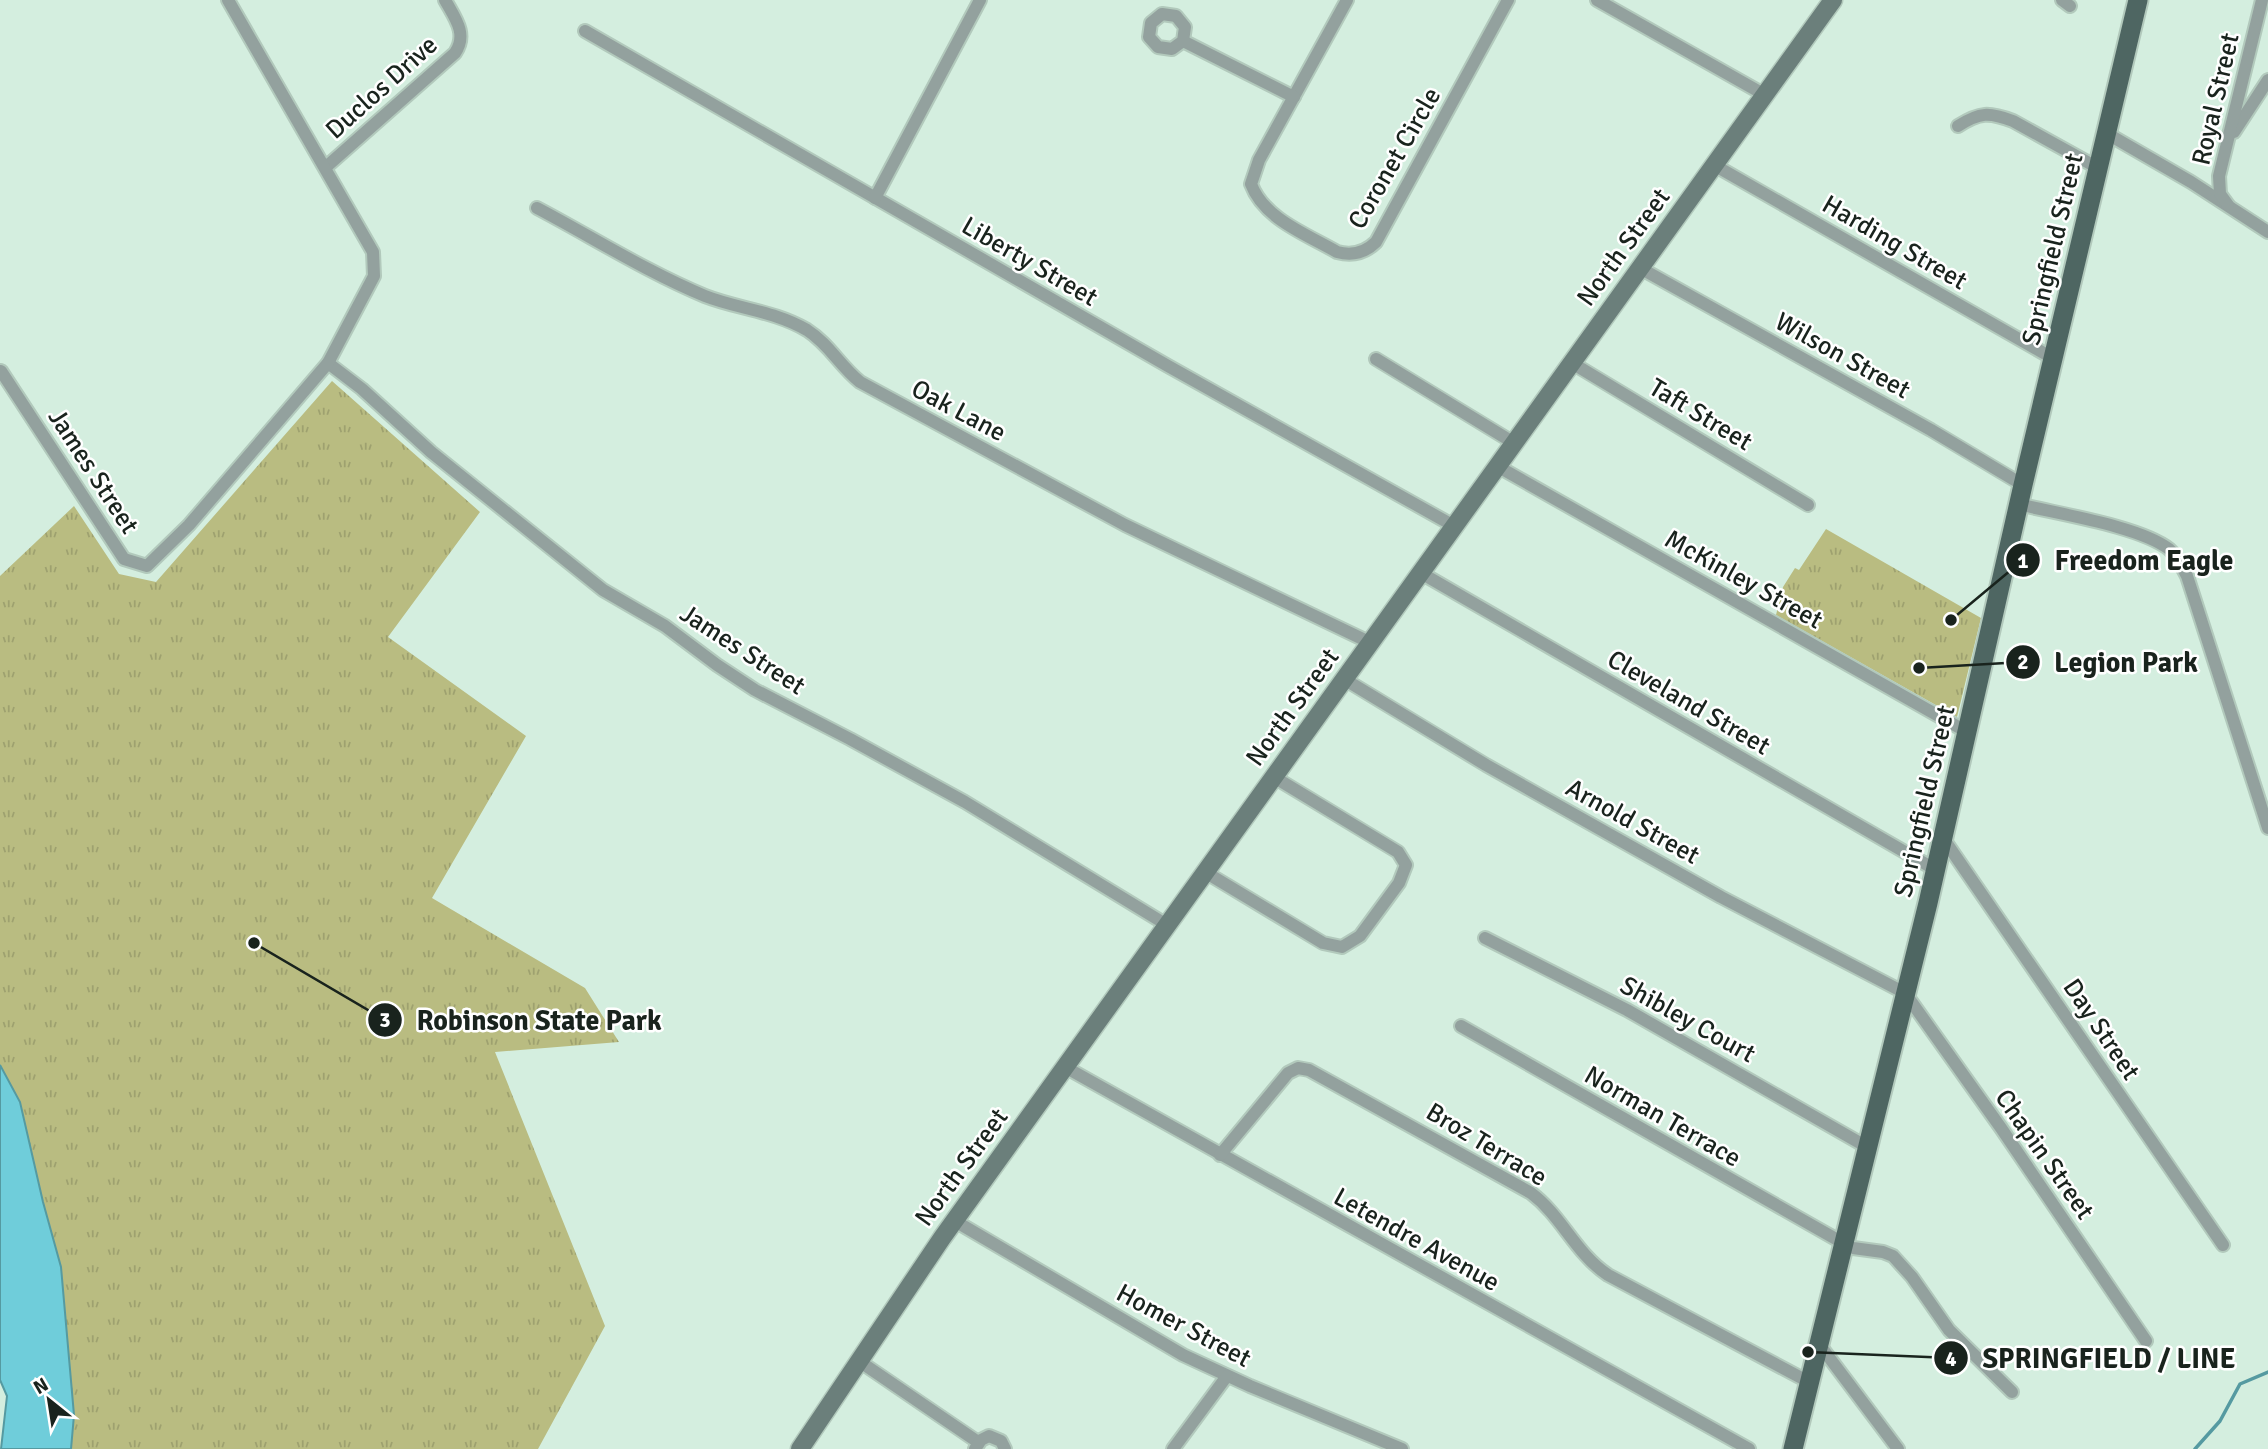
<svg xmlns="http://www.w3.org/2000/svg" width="2268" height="1449" font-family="Signika,sans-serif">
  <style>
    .park { fill: url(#park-tufts) }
    .water { fill: #6fcdda; stroke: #559aa1; stroke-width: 2 }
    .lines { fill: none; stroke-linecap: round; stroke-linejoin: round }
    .stream { stroke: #559aa1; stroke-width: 3.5 }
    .street-casing { stroke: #b2c9bc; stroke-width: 16 }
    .secondary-casing { stroke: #b2c9bc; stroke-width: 21 }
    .primary-casing { stroke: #b2c9bc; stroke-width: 23 }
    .street { stroke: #93a19e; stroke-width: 12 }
    .secondary { stroke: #6b7f7b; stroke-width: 18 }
    .primary { stroke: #4e6662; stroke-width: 19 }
    .labels { text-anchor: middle; stroke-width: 5; stroke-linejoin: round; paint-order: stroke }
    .street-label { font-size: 26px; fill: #19231d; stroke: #fff }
    .leader { fill: none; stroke: #19231d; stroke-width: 2.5 }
    .callout-dot { fill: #19231d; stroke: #fff; stroke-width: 2.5 }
    .mark-label { font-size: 21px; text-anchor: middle; font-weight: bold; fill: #fff }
    .callout-label { font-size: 28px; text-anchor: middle; font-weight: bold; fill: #19231d; stroke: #fff; stroke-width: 5; stroke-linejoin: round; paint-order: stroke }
  </style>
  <defs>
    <pattern id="park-tufts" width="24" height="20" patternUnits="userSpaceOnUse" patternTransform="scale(1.75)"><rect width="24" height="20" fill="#b9bc81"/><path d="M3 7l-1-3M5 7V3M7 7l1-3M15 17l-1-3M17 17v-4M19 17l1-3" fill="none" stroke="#9ea16f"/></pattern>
  </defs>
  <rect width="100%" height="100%" fill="#d4eedf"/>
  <g class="park">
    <path d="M332,381L480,512L388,637L526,736L432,898L585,988L619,1042L495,1052L605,1326L538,1449H39L0,1227V576L74,506L119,574L156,582Z"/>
    <path d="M1826,529L1981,618L1957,717L1776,615L1783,587L1795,568L1799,570Z"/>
  </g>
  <path class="water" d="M0,1065L20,1102L43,1202L61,1267L74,1415L71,1449H1L7,1396L0,1380Z"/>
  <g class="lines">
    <path class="stream" d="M2195,1449L2220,1421L2240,1384L2268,1372"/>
    <defs>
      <g id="street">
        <path d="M1347,0L1259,160L1251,184C1264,219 1306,234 1337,252C1352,256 1365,253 1376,242L1508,0"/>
        <path d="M1597,0L1765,95"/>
        <path d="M2062,0L2070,6"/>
        <path d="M585,31L1168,366L1454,526"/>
        <path d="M1183,41L1172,49L1158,47L1149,37L1151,23L1162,14L1176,16L1185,27L1183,41L1294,97"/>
        <path d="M1958,126C1980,112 1989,112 2013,121L2098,168"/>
        <path d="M2234,132L2268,80"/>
        <path d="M2106,133L2191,182L2268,232"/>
        <path d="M1714,165L2054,359"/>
        <path d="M326,167L455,53C468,34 455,18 445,0"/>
        <path d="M875,198L980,0"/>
        <path d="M2228,205L2220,194L2219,176L2262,0"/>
        <path d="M537,208C592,237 647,272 705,296C738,309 775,311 807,330C829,344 840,366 860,382L1125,525L1371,643"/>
        <path d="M1640,268L1931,430L2023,485"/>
        <path d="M1376,359L1514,443"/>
        <path d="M328,363L362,389L431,452L603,590L665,626L717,665L755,690L850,739L965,802L1167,925"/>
        <path d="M1572,363L1808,505"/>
        <path d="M1,371L124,559L147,566L189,525L328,363L374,276L373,252L228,0"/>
        <path d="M1497,466L1967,732"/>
        <path d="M2018,504C2058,514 2139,526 2169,549C2177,556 2182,567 2187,576L2268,828"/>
        <path d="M1421,573L1936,870"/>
        <path d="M1344,679L1486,765L1721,897L1905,993L2001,1128L2146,1341"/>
        <path d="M1943,838L2223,1245"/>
        <path d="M1205,872L1323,943L1342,947L1360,936L1399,883L1406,865L1398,852L1274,777"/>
        <path d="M1485,938L1627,1010L1867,1147"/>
        <path d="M1461,1026L1843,1243L1853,1248L1883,1252L1893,1256L1912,1277L1949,1330L2012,1392"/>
        <path d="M1065,1067L1749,1449"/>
        <path d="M1220,1155L1288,1073L1298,1068L1309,1070L1531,1193C1562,1216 1575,1253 1608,1275L1809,1382"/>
        <path d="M955,1221L1183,1355L1250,1386L1402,1449"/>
        <path d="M1819,1344L1898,1449"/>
        <path d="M859,1361L978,1442"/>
        <path d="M975,1449L981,1440L989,1436L1001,1441L1005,1449"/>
        <path d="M1173,1449L1227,1376"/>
      </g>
      <path id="secondary" d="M800,1449L942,1238L1833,0"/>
      <path id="primary" d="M1793,1449L1928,903L2023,485L2138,0"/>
    </defs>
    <use href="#street" class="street-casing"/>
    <use href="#secondary" class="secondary-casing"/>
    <use href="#primary" class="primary-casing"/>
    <use href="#street" class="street"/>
    <use href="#secondary" class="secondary"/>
    <use href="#primary" class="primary"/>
  </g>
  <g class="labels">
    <g class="street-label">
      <text transform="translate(381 87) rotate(-42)" y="9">Duclos Drive</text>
      <text transform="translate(2215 99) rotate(-77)" y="9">Royal Street</text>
      <text transform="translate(1394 158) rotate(-60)" y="9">Coronet Circle</text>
      <text transform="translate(1895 242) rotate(30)" y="9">Harding Street</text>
      <text transform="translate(1623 247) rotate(-54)" y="9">North Street</text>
      <text transform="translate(2052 249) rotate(-77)" y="9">Springfield Street</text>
      <text transform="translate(1030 261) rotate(30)" y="9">Liberty Street</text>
      <text transform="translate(1843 355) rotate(29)" y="9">Wilson Street</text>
      <text transform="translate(959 410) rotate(28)" y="9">Oak Lane</text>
      <text transform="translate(1701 414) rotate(31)" y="9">Taft Street</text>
      <text transform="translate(94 471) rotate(57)" y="9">James Street</text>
      <text transform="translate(1744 579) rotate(29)" y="9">McKinley Street</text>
      <text transform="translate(743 649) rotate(33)" y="9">James Street</text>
      <text transform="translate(1689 702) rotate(30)" y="9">Cleveland Street</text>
      <text transform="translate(1292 707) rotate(-54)" y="9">North Street</text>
      <text transform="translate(1924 801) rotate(-77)" y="9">Springfield Street</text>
      <text transform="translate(1633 821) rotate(29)" y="9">Arnold Street</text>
      <text transform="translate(1688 1019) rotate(29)" y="9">Shibley Court</text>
      <text transform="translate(2102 1029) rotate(56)" y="9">Day Street</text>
      <text transform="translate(1663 1116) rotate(30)" y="9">Norman Terrace</text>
      <text transform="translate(1487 1144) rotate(31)" y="9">Broz Terrace</text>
      <text transform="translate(2045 1154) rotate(55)" y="9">Chapin Street</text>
      <text transform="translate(961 1167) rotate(-54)" y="9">North Street</text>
      <text transform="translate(1417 1239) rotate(29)" y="9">Letendre Avenue</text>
      <text transform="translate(1184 1325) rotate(28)" y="9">Homer Street</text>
    </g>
  </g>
  <path class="leader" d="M1951 620L2023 560M1919 668L2023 662M254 943L385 1020M1808 1352L1951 1358"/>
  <g class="callout-dot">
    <circle cx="1951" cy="620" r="7"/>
    <circle cx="1919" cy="668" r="7"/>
    <circle cx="254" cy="943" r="7"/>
    <circle cx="1808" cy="1352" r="7"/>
    <circle cx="2023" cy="560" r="18"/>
    <circle cx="2023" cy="662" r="18"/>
    <circle cx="385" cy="1020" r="18"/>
    <circle cx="1951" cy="1358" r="18"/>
  </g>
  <g class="mark-label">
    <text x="2023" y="568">1</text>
    <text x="2023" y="669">2</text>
    <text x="385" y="1027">3</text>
    <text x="1951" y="1366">4</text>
  </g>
  <g class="callout-label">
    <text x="2144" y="570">Freedom Eagle</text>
    <text x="2126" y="672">Legion Park</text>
    <text x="539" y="1030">Robinson State Park</text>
    <text x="2109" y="1368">SPRINGFIELD / LINE</text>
  </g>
  <g transform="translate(49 1400) rotate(330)" stroke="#ffffff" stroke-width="5" paint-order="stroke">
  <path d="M0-5L12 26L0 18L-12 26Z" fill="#19231d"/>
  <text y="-10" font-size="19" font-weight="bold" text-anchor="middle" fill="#19231d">N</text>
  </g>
</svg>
